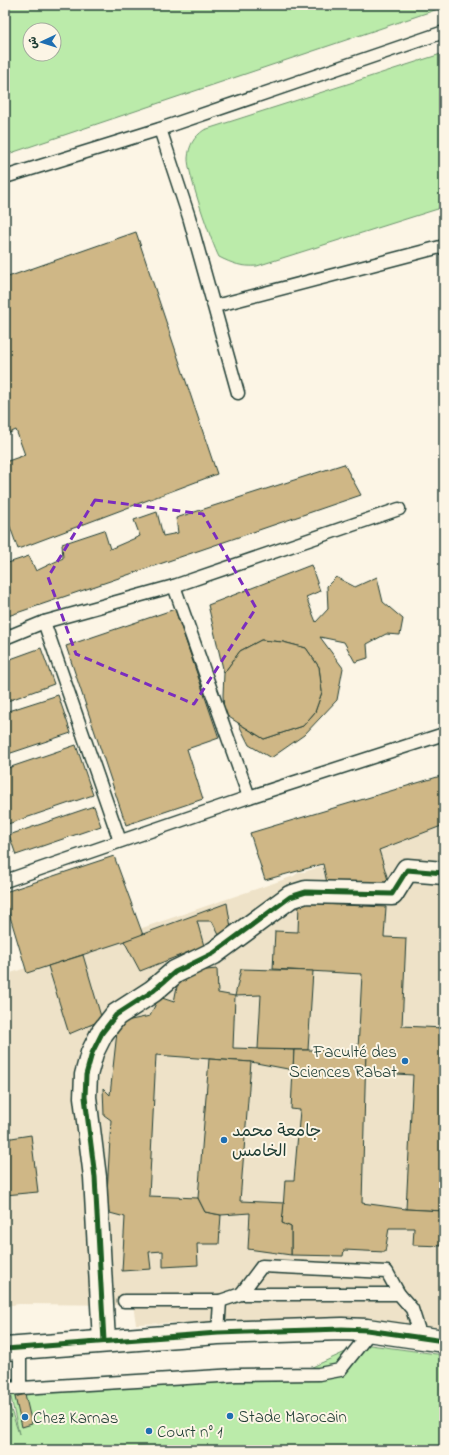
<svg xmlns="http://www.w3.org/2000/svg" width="449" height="1455" font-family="'Indie Flower','Playpen Sans Arabic',sans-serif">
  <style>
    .built { fill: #eee2c8 }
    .green { fill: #bbebaa; stroke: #6d946f; fill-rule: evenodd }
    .building { fill: #cfb786; stroke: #1f3d34 }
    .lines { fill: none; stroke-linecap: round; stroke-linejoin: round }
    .service-casing { stroke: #1f3d34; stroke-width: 15 }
    .minor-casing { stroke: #1f3d34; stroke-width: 25 }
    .service { stroke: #fcf5e5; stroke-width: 12 }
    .minor { stroke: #fcf5e5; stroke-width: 22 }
    .cycleway-casing { stroke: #fcf5e5; stroke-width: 8 }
    .cycleway { stroke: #1b5e20; stroke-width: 5 }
    .marked { fill: none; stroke: #7b2cbf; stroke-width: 3; stroke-dasharray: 8 5; stroke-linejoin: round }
    .poi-dot { fill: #1f6fb2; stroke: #fcf5e5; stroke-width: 1.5 }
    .labels { text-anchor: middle; stroke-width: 4; stroke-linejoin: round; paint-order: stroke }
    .poi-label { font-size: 17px; fill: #1f3d34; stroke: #fcf5e5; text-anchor: start }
  </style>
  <rect width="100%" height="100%" fill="#fcf5e5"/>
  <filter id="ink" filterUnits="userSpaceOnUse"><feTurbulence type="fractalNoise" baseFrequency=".025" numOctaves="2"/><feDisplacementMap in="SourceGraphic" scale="8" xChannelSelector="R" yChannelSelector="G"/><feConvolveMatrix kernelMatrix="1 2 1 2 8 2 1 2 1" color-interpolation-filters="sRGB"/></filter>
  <g filter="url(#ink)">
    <path class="built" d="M444,824V1341L372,1318L136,1324L133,1305L19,1304L5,1306V975L294,876L299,872H304Z"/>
    <g class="green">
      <path d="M5,5H444V7L5,155ZM30,30H54V54H30Z"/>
      <path d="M444,53V207L257,266C242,267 233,264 219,257C212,244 187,172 188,158C189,145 194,137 204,130Z"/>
      <path d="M363,1344L444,1355V1450H5V1398H7L19,1434L10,1393L288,1378Z"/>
    </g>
    <g class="building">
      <path d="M136,232L217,474L18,549L5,513V462L25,455L16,430L5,435V278Z"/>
      <path d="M344,464L361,495L5,617V564L29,556L36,571L63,558L62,544L104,530L110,549L140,536L134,520L157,512L163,536L178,533L176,518Z"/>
      <path d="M311,565L320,591L306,597L316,622L328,609L327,586L336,577L355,587L377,577L383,602L403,619L400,635L386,634L367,644L368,658L355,662L344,642L320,637L343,668L337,700L304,735L271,758L249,745L238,723L264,739L303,726L315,712L322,692L319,667L306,648L283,642L261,640L240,651L224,673L208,605Z"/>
      <path d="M175,609L219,738L187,749L203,799L126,825L66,646Z"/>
      <path d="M261,640L283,642L306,648L319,667L322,692L315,712L303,726L264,739L224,714L223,695L224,673L240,651Z"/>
      <path d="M41,648L54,684L5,702V661Z"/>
      <path d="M58,695L71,733L5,755V712Z"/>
      <path d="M76,745L93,795L5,825V769Z"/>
      <path d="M444,775V825L379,850L391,890L327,883L323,864L265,880L250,833Z"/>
      <path d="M94,806L101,826L16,855L9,835Z"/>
      <path d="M114,856L143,935L27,973L5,900V892Z"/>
      <path d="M227,903L232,934L219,935L212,921H197L204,946L140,971L124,941Z"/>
      <path d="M299,903L386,907L384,937L406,938L402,1026L444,1028V1211L406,1209L413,1075L365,1072L366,1050H358L362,974L273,969L275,931L298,932Z"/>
      <path d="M83,955L102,1020L69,1034L48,966Z"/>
      <path d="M217,969L218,993L235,996L233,1048L294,1050L293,1070L251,1062L156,1055L149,1196L198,1198L205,1212L221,1215L219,1244H197L198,1265L163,1267V1251L149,1252L151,1269L122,1271L125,1217L106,1212L111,1120L104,1115L103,1088L110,1095L117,1032L121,1022L150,1016L159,997L174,1002L179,976L197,971Z"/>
      <path d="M241,969L313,971L308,1050L258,1049L261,995L235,996Z"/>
      <path d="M294,1050H366L362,1203L406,1209L444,1211V1246L413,1245L414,1228H389L385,1252L344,1250L343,1256L291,1255V1227L282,1223L285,1180H294L300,1110L291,1109Z"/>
      <path d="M209,1059L251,1062L240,1201L284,1203L282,1223L291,1227V1255L248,1249L250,1213L221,1215L205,1212L198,1198Z"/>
      <path d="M31,1135L38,1192L5,1195V1139Z"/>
      <path d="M25,1394L32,1424L22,1427L15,1397Z"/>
    </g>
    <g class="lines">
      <defs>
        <g id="service">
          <path d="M160,129L189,217L238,393"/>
          <path d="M5,177L160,129L444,32"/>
          <path d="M215,306L444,246"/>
          <path d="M174,586L399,509"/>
          <path d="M44,622L120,841"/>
          <path d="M5,638L44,622L174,586L249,797L444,734"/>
          <path d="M5,881L249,797"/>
          <path d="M241,1294L262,1266L387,1272L399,1294"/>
          <path d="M124,1301H220L241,1294H399L412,1309L421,1337"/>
          <path d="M218,1333L220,1301"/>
          <path d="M20,1347V1387"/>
          <path d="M5,1389L236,1375L319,1374L340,1370L371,1331"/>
        </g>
        <g id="minor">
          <path d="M104,1341L95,1177L85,1097L86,1075L92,1053L102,1033L116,1015L153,991L175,972L214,953L290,897L306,892L392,894L407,870L444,873"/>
          <path d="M5,1349L218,1333L342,1329L367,1330L444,1341"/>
        </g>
      </defs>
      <use href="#service" class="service-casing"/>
      <use href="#minor" class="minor-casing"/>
      <use href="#service" class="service"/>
      <use href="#minor" class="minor"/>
      <defs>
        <g id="cycleway">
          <path d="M104,1341L95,1177L85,1097L86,1075L92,1053L102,1033L116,1015L153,991L175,972L214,953L290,897L306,892L392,894L407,870L444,873"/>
          <path d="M5,1349L218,1333L342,1329L367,1330L444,1341"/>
        </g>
      </defs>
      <use href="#cycleway" class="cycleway-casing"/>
      <use href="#cycleway" class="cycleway"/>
    </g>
  </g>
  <path class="marked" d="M95,500L203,514L256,608L194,704L76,654L48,577Z"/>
  <g class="poi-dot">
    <circle cx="405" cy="1061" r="4"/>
    <circle cx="224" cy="1140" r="4"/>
    <circle cx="230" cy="1416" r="4"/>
    <circle cx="25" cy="1417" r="4"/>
    <circle cx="149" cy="1431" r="4"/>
  </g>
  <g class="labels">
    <g class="poi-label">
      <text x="397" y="1057" text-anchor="end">Faculté des<tspan x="397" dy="20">Sciences Rabat</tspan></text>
      <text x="232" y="1136">جامعة محمد<tspan x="232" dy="20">الخامس</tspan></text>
      <text x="238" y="1422">Stade Marocain</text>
      <text x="33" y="1423">Chez Karnas</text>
      <text x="157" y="1437">Court n° 1</text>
    </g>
  </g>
  <rect width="449" height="1455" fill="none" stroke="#fcf5e5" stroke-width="20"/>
  <rect x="10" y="10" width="429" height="1435" fill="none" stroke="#1f3d34" stroke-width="1.5" filter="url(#ink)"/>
  <g transform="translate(42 42) rotate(266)"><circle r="19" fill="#fcf5e5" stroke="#a4ab9e"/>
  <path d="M0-3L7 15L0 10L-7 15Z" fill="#1f6fb2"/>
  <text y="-6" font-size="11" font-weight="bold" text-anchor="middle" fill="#1f3d34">ش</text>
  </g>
</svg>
